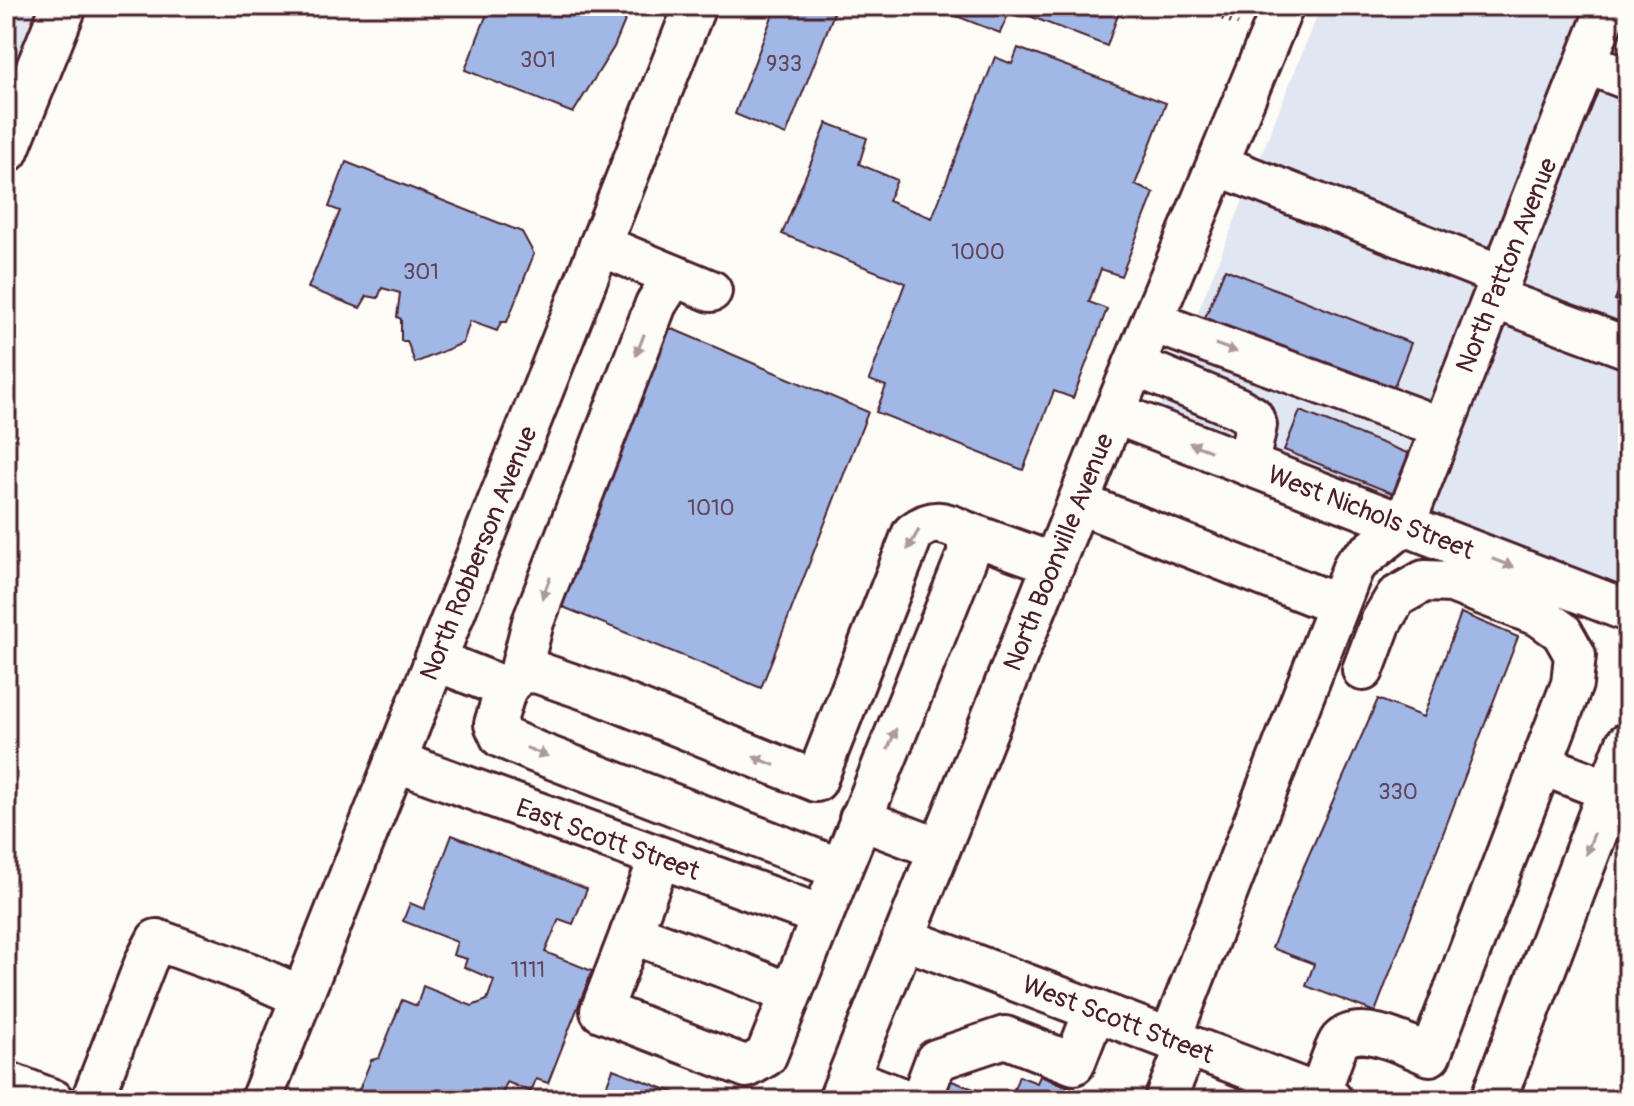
<svg xmlns="http://www.w3.org/2000/svg" width="1634" height="1106" font-family="Pangolin,sans-serif">
  <style>
    .built { fill: #e1e7f2 }
    .building { fill: #a1b7e5; stroke: #4a1f2b; stroke-width: 2 }
    .lines { fill: none; stroke-linecap: round; stroke-linejoin: round }
    .minor-casing { stroke: #4a1f2b; stroke-width: 46 }
    .major-casing { stroke: #4a1f2b; stroke-width: 50 }
    .path { stroke: #4a1f2b; stroke-width: 5; stroke-dasharray: 2 6; stroke-linecap: butt }
    .minor { stroke: #fdfcf7; stroke-width: 40 }
    .major { stroke: #fdfcf7; stroke-width: 44 }
    .oneway { fill: #ac999b }
    .labels { text-anchor: middle; stroke-width: 7; stroke-linejoin: round; paint-order: stroke }
    .number-label { font-size: 22px; fill: #60455a }
    .street-label { font-size: 26px; fill: #4a1f2b; stroke: #fdfcf7 }
  </style>
  <rect width="100%" height="100%" fill="#fdfcf7"/>
  <filter id="ink" filterUnits="userSpaceOnUse"><feTurbulence type="fractalNoise" baseFrequency=".0125" numOctaves="2"/><feDisplacementMap in="SourceGraphic" scale="16" xChannelSelector="R" yChannelSelector="G"/><feConvolveMatrix kernelMatrix="1 2 1 2 8 2 1 2 1" color-interpolation-filters="sRGB"/></filter>
  <g filter="url(#ink)">
    <g class="built">
      <path d="M6,6H38L6,86Z"/>
      <path d="M1321,6H1597L1397,503L1158,411Z"/>
      <path d="M1621,6H1628V600L1420,518Z"/>
    </g>
    <g class="building">
      <path d="M490,6H631L614,47L573,113L465,70Z"/>
      <path d="M776,6H817L834,13L786,135L735,114Z"/>
      <path d="M954,6H1121L1107,46L1027,15H1008L1000,33L951,14Z"/>
      <path d="M1018,48L1166,103L1135,185L1154,193L1121,276L1101,269L1089,302L1107,309L1073,398L1054,391L1023,470L876,412L886,386L869,380L905,283L782,234L827,123L867,138L859,164L897,180L888,201L932,218L995,57L1012,64Z"/>
      <path d="M346,162L522,232L534,254L507,322H501L497,331L470,321L463,343L415,363L407,341H401V319L397,317L400,293L382,288L378,298L367,296L360,308L308,288L340,211L329,207Z"/>
      <path d="M1628,267V305L1615,300Z"/>
      <path d="M1225,269L1411,343L1391,394L1204,320Z"/>
      <path d="M663,325L868,412L761,688L553,603Z"/>
      <path d="M1300,411L1410,454L1394,494L1284,450Z"/>
      <path d="M1461,613L1518,637L1375,1012L1306,986L1314,964L1272,948L1304,866L1378,699L1423,717Z"/>
      <path d="M452,835L587,889L573,924L559,919L545,952L592,971L548,1083L536,1079L531,1092L507,1082L500,1100H355L371,1060L379,1058L402,1000L417,1006L423,986L472,1006L487,1000L494,980L464,967L467,959L453,955L457,942L403,921L410,903L424,909Z"/>
      <path d="M613,1069L693,1100H601Z"/>
      <path d="M1019,1076L1037,1083L1040,1076L1089,1095L1087,1100H1010Z"/>
      <path d="M949,1080L1004,1100H942Z"/>
    </g>
    <g class="lines">
      <defs>
        <g id="minor">
          <path d="M1586,63L1628,79"/>
          <path d="M1218,165L1502,276"/>
          <path d="M600,245L711,291"/>
          <path d="M1494,298L1628,348"/>
          <path d="M1153,322L1442,428"/>
          <path d="M1134,365L1238,408L1252,416L1256,425L1248,465"/>
          <path d="M1114,413L1628,611"/>
          <path d="M1078,503L1338,605"/>
          <path d="M968,533L1054,564"/>
          <path d="M435,660L506,688"/>
          <path d="M520,673L533,622L656,304L674,276"/>
          <path d="M395,761L822,916"/>
          <path d="M1541,764L1610,791"/>
          <path d="M860,819L939,849"/>
          <path d="M660,858L601,1011L747,1067L766,1056C832,888 900,721 968,554V533C945,523 935,516 913,533L816,781L597,693L536,672L520,673L506,688L495,724L501,737L536,752L840,869"/>
          <path d="M631,933L740,973L790,994"/>
          <path d="M903,938L1332,1100"/>
          <path d="M1170,1039L1354,565L1404,525L1608,6"/>
          <path d="M848,1078L905,1100"/>
          <path d="M6,1082L53,1100"/>
          <path d="M1319,1095C1323,1085 1335,1047 1340,1041C1359,1020 1408,1046 1430,1055L1572,684L1575,655L1562,632L1540,616L1452,582L1424,581L1396,597L1381,622L1363,670"/>
          <path d="M92,1100L146,961L157,940L248,973L302,997"/>
          <path d="M261,1100L695,6"/>
          <path d="M839,1100L1114,413L1283,6"/>
          <path d="M921,1100L936,1060L1005,1037L1074,1064L1095,1010"/>
          <path d="M1165,1100L1187,1045"/>
        </g>
        <g id="major">
          <path d="M6,150L64,6"/>
          <path d="M1493,1100L1628,745"/>
        </g>
      </defs>
      <use href="#minor" class="minor-casing"/>
      <use href="#major" class="major-casing"/>
      <path class="path" d="M1222,18L1238,24"/>
      <use href="#minor" class="minor"/>
      <use href="#major" class="major"/>
    </g>
    <defs><path id="oneway-solid" d="M-6-.8H1V-3.2L6.5 0L1 3.2V.8H-6Z" transform="scale(2)"/></defs>
    <g class="oneway">
      <use href="#oneway-solid" transform="translate(640 345) rotate(111)"/>
      <use href="#oneway-solid" transform="translate(1226 348) rotate(20)"/>
      <use href="#oneway-solid" transform="translate(1200 447) rotate(-159)"/>
      <use href="#oneway-solid" transform="translate(913 540) rotate(120)"/>
      <use href="#oneway-solid" transform="translate(1503 563) rotate(21)"/>
      <use href="#oneway-solid" transform="translate(546 588) rotate(111)"/>
      <use href="#oneway-solid" transform="translate(892 739) rotate(-68)"/>
      <use href="#oneway-solid" transform="translate(537 752) rotate(22)"/>
      <use href="#oneway-solid" transform="translate(764 761) rotate(-158)"/>
      <use href="#oneway-solid" transform="translate(1590 844) rotate(111)"/>
    </g>
  </g>
  <g class="labels">
    <g class="number-label">
      <text x="538" y="67">301</text>
      <text x="784" y="71">933</text>
      <text x="978" y="259">1000</text>
      <text x="421" y="279">301</text>
      <text x="711" y="515">1010</text>
      <text x="1398" y="799">330</text>
      <text x="528" y="977">1111</text>
    </g>
    <g class="street-label">
      <text transform="translate(1506 265) rotate(-68)" y="9">North Patton Avenue</text>
      <text transform="translate(1371 512) rotate(21)" y="9">West Nichols Street</text>
      <text transform="translate(1058 552) rotate(-68)" y="9">North Boonville Avenue</text>
      <text transform="translate(478 553) rotate(-68)" y="9">North Robberson Avenue</text>
      <text transform="translate(608 839) rotate(20)" y="9">East Scott Street</text>
      <text transform="translate(1118 1019) rotate(21)" y="9">West Scott Street</text>
    </g>
  </g>
  <rect width="1634" height="1106" fill="none" stroke="#fdfcf7" stroke-width="32"/>
  <rect x="16" y="16" width="1602" height="1074" fill="none" stroke="#4a1f2b" stroke-width="3" filter="url(#ink)"/>
</svg>
